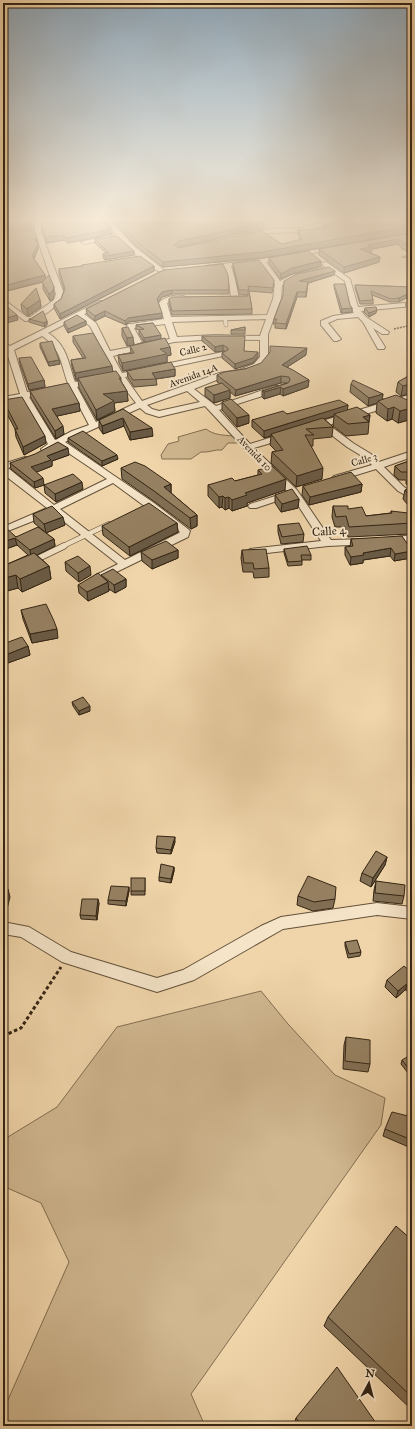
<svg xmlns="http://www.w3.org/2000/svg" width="415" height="1429" font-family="'IM FELL Great Primer',serif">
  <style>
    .green { fill: #d0b790; stroke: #826e52 }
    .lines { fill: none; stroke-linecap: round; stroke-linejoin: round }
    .stream { stroke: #7e6b4f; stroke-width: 2.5 }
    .service-far2-casing { stroke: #63513a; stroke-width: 4.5 }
    .service-far1-casing { stroke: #63513a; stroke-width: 5.5 }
    .service-casing { stroke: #63513a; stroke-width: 7 }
    .minor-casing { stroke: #63513a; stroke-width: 2 }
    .path-far1 { stroke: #342514; stroke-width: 1.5; stroke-dasharray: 2 1; stroke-linecap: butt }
    .path { stroke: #342514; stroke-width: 3; stroke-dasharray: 3.5 2.5; stroke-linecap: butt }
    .service-far2 { stroke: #f5e4c8; stroke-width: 3.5 }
    .service-far1 { stroke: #f5e4c8; stroke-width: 4.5 }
    .service { stroke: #f5e4c8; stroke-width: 5.5 }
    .minor { fill: #f5e4c8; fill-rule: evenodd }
    .wall { fill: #816f54; stroke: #342514 }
    .shaded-wall { fill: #695a45; stroke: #342514 }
    .building { fill: #968162; stroke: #342514 }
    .labels { text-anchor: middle; stroke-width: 4; stroke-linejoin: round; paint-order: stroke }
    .far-street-label { font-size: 10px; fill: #342514; stroke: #f5e4c8 }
    .street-label { font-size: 12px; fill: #342514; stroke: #f5e4c8 }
  </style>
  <rect width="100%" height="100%" fill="#f0d5aa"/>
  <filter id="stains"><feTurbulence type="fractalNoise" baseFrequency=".005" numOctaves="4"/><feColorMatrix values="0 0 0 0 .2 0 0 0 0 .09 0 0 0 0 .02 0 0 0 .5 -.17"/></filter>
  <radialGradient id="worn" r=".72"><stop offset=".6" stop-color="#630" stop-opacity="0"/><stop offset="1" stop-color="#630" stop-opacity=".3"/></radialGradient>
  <g class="green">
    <path d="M206,429C214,435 222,435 233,436L238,443H228L222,450C215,449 209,453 201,452L191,459H162L161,455L168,444L179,441L178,437Z"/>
    <path d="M261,991L288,1024L335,1075L385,1098L381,1125L191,1394L205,1426H3V1411L69,1262L41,1203L3,1186V1140L57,1107L117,1027Z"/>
  </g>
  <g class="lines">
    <path class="stream" d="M403,257L412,256"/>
    <defs>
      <path id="service-far2" d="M225,318L226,325"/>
      <path id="service-far1" d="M61,547L109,524"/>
      <path id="service" d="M33,561L64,546"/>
      <g id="minor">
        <path d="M35,221H41V232L64,294C58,307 39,321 25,321L3,305V299L27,317H30L54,300L56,294L35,232Z"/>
        <path d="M104,221H111L135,247L164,270V272C151,274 113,233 104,221Z"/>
        <path d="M326,221H339L300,232L268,233L246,237L243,235L268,229L300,228Z"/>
        <path d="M110,235L112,236V238L84,244L81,242Z"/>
        <path d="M334,246L337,248L336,249L266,262L280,281L292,275L325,267L321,263L326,262L350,279L358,307L405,303V307H402L361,311L366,317L389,332L388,334H382L373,328L385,347L384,349H378L363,322L358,317L337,319L328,323L341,339L337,341H334L321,325V321L333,316L354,313L351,309L345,281L329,270L296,277L282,285L281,299L268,334V357L260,368L244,374L224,377L194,389L216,406L275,386H281L282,388L281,390L219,410L250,444L285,433L288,434L289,436L288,438L254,448L297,490L331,540L367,539L372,542L371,544L328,546L250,555L246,554L245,552L250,549L321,541L292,496L256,508H250L248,506L250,504L288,492L245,449L205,406L159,417L146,413L140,408L65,442L154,503L188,529L190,531L188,537L100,580L95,577L96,575L118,564L53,513L3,533V527L47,508L3,474V464L25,457L28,458L30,460L28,462L8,468L54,505L107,479L58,446L48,451H42L41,449L48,444L22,399L3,403V397L20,394L6,350L3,348V342L10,346L100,301H103V305L84,314L96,323L110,351L136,346L126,328L128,324H131L164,319L159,303C165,296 180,293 188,298C182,302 173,299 167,303L171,317L267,315L273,299L275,284L260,263L231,266L235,279L239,298L235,300L231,298L229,279L224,267L208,269L205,267L206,266L262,259ZM78,317L90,326L115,374L75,382C68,362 67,345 48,333ZM266,319L260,336L215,335L177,337L172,322ZM165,324L170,339L143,344L134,328ZM42,336C61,348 61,364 68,384L27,392L14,350ZM215,339L260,340V357L254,364L239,370L219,373L142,401L125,377L223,356L227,354L223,352L122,373L113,356L174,342ZM117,379L136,403L96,422L77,387ZM70,389L89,425L72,431L55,440L29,397ZM187,391L200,402L159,411L152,409L147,405ZM113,483L180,532L179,533L125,560L60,509Z"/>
        <path d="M412,394V400L329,425L353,443L371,454L379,462L412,451V457L384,467L404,487L412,492V499L398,491L376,469L340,480H334L332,478L334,476L372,465L365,458L347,447L321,427L312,430L309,429L308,427L309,425Z"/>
        <path d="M412,535V541L389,544L384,541L389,538Z"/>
        <path d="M377,903L412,907V919L377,915L283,929L194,980L157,992L62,962L21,937L3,934V922L29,927L71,952L157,978L183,970L261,926L281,917Z"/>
      </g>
    </defs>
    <use href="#service-far2" class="service-far2-casing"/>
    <use href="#service-far1" class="service-far1-casing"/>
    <use href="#service" class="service-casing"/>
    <use href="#minor" class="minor-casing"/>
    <g class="path-far1">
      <path d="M368,221L373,225"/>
      <path d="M394,329L412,325"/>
    </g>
    <path class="path" d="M3,1036L21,1028L61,967"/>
    <use href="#service-far2" class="service-far2"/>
    <use href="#service-far1" class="service-far1"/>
    <use href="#service" class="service"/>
    <use href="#minor" class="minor"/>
  </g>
  <g class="wall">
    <path d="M42,222L112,229V234L68,243L64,240L47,243L42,232Z"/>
    <path d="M113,222H172L158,226H159L264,223V228L179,247H178L179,248L282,244L300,240L298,235V230L323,229V224L362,225L412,222V232L262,258L163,267L136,246Z"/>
    <path d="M412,233V253L402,249L398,244L372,249L371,253L380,257L379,262L344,273L319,255V249Z"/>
    <path d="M3,234L37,239L38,249L34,259L45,275V279L54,294L53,299L50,301L43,289V282L3,292Z"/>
    <path d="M95,239L134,251V255L105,260L103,258V254L106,253L95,243Z"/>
    <path d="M269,258L321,266L292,274L280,279L269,263Z"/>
    <path d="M233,263L274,280L272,293L249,291L252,309V314L172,315L169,304V299L248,296V295L239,294L233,267Z"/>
    <path d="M82,265L154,266V271L60,319L54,308V304L61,299L64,290L59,274V269L82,266Z"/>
    <path d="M164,270L229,290V294H172L162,297L158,302L162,318L128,322L126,325L105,316L95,321L87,314L86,309Z"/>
    <path d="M335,271L334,275L308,283L306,297H297L286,329L275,328V324H273L274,319L283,295Z"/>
    <path d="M334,284L352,308V312L341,313L334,287Z"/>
    <path d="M355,285L412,287L399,302H390L372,295L373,300V304H360L355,288Z"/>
    <path d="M40,300L41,307L28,316L22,311L21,304Z"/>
    <path d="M365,308L376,313L369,317L364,312Z"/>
    <path d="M29,319L47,321V325L45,327L29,322Z"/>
    <path d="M86,321V325L68,333L64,326V322Z"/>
    <path d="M153,323L161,339L170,347L171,355L167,356V362L123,371L119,363L118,355L131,353L130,346L131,345L127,346L122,336V328L134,345L144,342L139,334V330L136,329V325Z"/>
    <path d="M245,327V334H231V330Z"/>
    <path d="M73,336L121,378V381L127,391L128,401L114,403L115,411L97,420L79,388L78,380H76L72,367L71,360L83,358L73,342Z"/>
    <path d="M202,336L244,351L258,357L253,363L235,369L222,358V353L225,351H223L215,352L202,341Z"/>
    <path d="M40,343L59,360L60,364L49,366L40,347Z"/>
    <path d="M306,355L287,367L309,380L308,387L283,396L280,394L264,399L262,397V391L287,383H281L235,396L230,392V398L214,403L205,396V388L220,384L217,382V375Z"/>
    <path d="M19,358L44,380L45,387L29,390L20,365Z"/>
    <path d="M175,369V376L156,379L157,385L134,387L128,378L127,371Z"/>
    <path d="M412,374V419L398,423L392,419L387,421L376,413L377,403L368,406L350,392L351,384L383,394L382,399L410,402L412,393L401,396L396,392L398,382Z"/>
    <path d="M30,391L79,403L80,411L57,416L64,434L56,439L31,398Z"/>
    <path d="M3,400L46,443L24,455L16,437L15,429L4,408Z"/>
    <path d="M222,402L249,423L237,427L222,410Z"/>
    <path d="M348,405L347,410L370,415L369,422L368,434L346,436L333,426L334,416L324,419L333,427L332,437L313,439V446H311L322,479L296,487L271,463L272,452L276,451L270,445L271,436L264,438L252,427V420L287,414Z"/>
    <path d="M123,409L153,436L130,440L124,426L103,434L99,428V420Z"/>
    <path d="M68,438L118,459L102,466L68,442Z"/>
    <path d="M69,455L52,461V466L36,472L44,485L35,488L11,469L10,463Z"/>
    <path d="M412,460V488L406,484V480H399L394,475L395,466Z"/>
    <path d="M121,468L171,484V493L197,515V526L191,529L155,502L122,479Z"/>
    <path d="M258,470L285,490L247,503V506L232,511L229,508L225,510L222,507L219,508L208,496V485L235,481L258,475Z"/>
    <path d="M362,484L361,492L309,505L302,495L303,486Z"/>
    <path d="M44,485L83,489L56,502L45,493Z"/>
    <path d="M405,490L412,491V510L403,499Z"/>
    <path d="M275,495L299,499L298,508L281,512L275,503Z"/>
    <path d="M333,506L348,509L366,516L391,513V511L412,523L410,534L348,537L345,527H335L332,517Z"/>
    <path d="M33,514L65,525L46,533L54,539L55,546L37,555L49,566L51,579L22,592L18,588L7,591L3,587V566L28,555L17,545L3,550V527L16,537L44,531L34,523Z"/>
    <path d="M177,523L178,532L130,556L103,535L102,526Z"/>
    <path d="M278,525L304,534L303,542L281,544L278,532Z"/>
    <path d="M351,539L412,550L411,558L394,561L390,556L363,560V563L350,565L345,555V547H350Z"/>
    <path d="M284,549L311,555V560H302V565L288,566L284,553Z"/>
    <path d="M178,550V558L152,569L142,561L141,552Z"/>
    <path d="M242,550L269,568V577L254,578L253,572H243L241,558Z"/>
    <path d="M65,562L91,575L79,582L66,571Z"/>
    <path d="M101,575L126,579V587L115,593L109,589V591L88,601L79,593L78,585L102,576Z"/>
    <path d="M21,610L58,638L32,643L23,619Z"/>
    <path d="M3,644L28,646L30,655L5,664L3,661Z"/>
    <path d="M412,652V665L408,662L409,653Z"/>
    <path d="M72,702L90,711L79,715L73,706Z"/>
    <path d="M175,842L171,854L157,853L156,848Z"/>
    <path d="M387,857L385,865L371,887L360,881L362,873Z"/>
    <path d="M174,867V871L171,883L159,881V877Z"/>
    <path d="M145,878V895H131V891Z"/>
    <path d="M376,881L404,896L402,904L373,901L374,890Z"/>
    <path d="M129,887V891L126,906L108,904V900Z"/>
    <path d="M298,896L335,899L333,908L313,911L297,905Z"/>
    <path d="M99,903L97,920L81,919L80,915Z"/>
    <path d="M345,942L361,952L360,956L348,958L345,946Z"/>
    <path d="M412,973V991L405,990L396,998L385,987L387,980Z"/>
    <path d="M346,1037L370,1064L368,1072L343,1069L344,1045Z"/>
    <path d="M402,1060L412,1070L408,1073L401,1064Z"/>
    <path d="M412,1117V1144L411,1148L383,1136L385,1129Z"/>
    <path d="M412,1240V1410L324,1326L328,1317Z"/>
    <path d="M296,1418L378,1426H295L294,1424Z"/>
  </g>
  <g class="shaded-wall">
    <path d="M33,222H34V229L3,232V227Z"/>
    <path d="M155,222H172L156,227L154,223Z"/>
    <path d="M264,223V228L179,247L175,250L174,245L179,241Z"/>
    <path d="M412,226V232L262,258L163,267V262Z"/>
    <path d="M112,229V234L68,243L67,238Z"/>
    <path d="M63,235L64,240L47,243L46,237Z"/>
    <path d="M34,239H37L38,244Z"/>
    <path d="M398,239V244L372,249L371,253L360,249L368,245Z"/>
    <path d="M38,244V249L32,261V256Z"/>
    <path d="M134,251V255L105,260V256Z"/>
    <path d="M380,257L379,262L344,273V267Z"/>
    <path d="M321,261V266L292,274L280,279L281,274L292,268Z"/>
    <path d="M154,266V271L60,319V314Z"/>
    <path d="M335,271L334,275L308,283L306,297V292L299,281Z"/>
    <path d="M45,275L46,281L3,292V286Z"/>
    <path d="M54,287V294L53,299L50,301L49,294Z"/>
    <path d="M172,290V294L162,297L158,303L157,299L162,292Z"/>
    <path d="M297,292V297L286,329V324Z"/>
    <path d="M412,292V295L399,302V298Z"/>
    <path d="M40,300L41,307L28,316L27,309Z"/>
    <path d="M352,308V312L341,313L342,309Z"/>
    <path d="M377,310L376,313L369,317V313Z"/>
    <path d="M105,311V316L95,321V316Z"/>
    <path d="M162,313V318L128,322L126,325L125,321L128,318Z"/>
    <path d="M17,315L18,320L3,324V319Z"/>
    <path d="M47,321V325L45,327L44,323Z"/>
    <path d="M86,321V325L68,333V329Z"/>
    <path d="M161,335V339L144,342V338Z"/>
    <path d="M133,337L134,345L127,346V338Z"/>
    <path d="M223,345V351L215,352V347Z"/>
    <path d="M170,347L171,355L167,356V362L123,371L122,363L160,349Z"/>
    <path d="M307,348L306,355L281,371L282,365Z"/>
    <path d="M258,352V357L253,363L235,369V364Z"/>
    <path d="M59,360L60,364L49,366L48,362Z"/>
    <path d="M112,366L113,373L78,378V380H76L75,373Z"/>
    <path d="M175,369V376L156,379L152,373Z"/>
    <path d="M281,376V383L235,396L236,390Z"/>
    <path d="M44,380L45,387L29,390L28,384Z"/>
    <path d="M309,380L308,387L283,396V389Z"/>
    <path d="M412,383V393L401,396L403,386Z"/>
    <path d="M281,387L280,394L264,399V392Z"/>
    <path d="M230,390V398L214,403V395Z"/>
    <path d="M127,391L128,401L114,403L115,411L97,420L96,410L103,394Z"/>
    <path d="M383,394L382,402L378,401L377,403L368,406L369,398Z"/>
    <path d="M79,403L80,411L53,417L52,409Z"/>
    <path d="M348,405L347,413L334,414V416L272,436L271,434V436L264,438V431Z"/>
    <path d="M394,407L392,419L387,421L388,409Z"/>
    <path d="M412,408V419L398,423L400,411Z"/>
    <path d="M249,415V423L237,427V418Z"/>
    <path d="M370,415L369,422L363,417Z"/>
    <path d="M123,418L124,426L103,434L102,426Z"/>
    <path d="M63,426L64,434L56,439L55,431Z"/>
    <path d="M152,428L153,436L130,440V432Z"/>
    <path d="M45,436L46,443L24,455L23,447Z"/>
    <path d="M68,448L69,455L52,461V466L32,474L31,467L47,456Z"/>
    <path d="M117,455L118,459L102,466V461Z"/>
    <path d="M323,468L322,479L296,487L297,476Z"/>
    <path d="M43,478L44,485L35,488L34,482Z"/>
    <path d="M286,479L285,490L247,503V506L232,511V500L245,493Z"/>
    <path d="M82,482L83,489L56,502L55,494Z"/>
    <path d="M171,484V495L164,487Z"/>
    <path d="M362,484L361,492L309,505L310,497Z"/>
    <path d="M223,496L222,507L219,508V497Z"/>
    <path d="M229,497V508L225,510V498Z"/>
    <path d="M299,499L298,508L281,512L282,504Z"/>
    <path d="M197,515V526L191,529L190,518Z"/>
    <path d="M63,517L65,525L46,533L44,524Z"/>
    <path d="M177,523L178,532L130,556L129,547Z"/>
    <path d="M15,538L17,545L3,550V542Z"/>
    <path d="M54,539L55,546L31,558L30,550Z"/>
    <path d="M391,548L390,556L363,560V563L350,565L351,557L363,553Z"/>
    <path d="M178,550V558L152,569V560Z"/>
    <path d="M412,551L411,558L394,561L395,554Z"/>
    <path d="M49,566L51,579L22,592L20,579Z"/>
    <path d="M90,566L91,575L79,582L78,573Z"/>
    <path d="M16,575L18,588L7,591L5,578Z"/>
    <path d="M126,579V587L115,593L114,585Z"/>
    <path d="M108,582L109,591L88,601L87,592Z"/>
    <path d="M57,629L58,638L32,643L30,634Z"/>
    <path d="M28,646L30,655L5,664L3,656Z"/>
    <path d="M90,706V711L79,715V711Z"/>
    <path d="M175,837V842L171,854V850Z"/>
    <path d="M387,857L385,865L371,887L373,878Z"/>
    <path d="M174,867V871L171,883V879Z"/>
    <path d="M129,887V891L126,906V901Z"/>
    <path d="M8,889L10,897L4,921L3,916V909Z"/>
    <path d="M98,899L99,903L97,920L96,916Z"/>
    <path d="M408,983L405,990L396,998L398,991Z"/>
    <path d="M412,1067V1070L408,1073L409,1069Z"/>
  </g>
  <g class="building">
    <path d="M3,222H33V223L3,227Z"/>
    <path d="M42,222H107L112,229L67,238L63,235L46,237L42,226Z"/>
    <path d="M118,222H155L154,223L159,226L177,222H260L264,223L179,241L174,245L179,248L262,231L282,244L302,239L298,230L330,228L323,224L335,222H356L362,225L385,222H412V226L262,252L163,262L136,241Z"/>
    <path d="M34,230L37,239H34L38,244L32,256L45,275L3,286V234Z"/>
    <path d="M412,233V247L403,243L398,239L368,245L372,247L360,249L380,257L344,267L319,249Z"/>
    <path d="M117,236L134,251L105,256L103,254L109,253L95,239Z"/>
    <path d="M308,251L321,261L292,268L281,274L269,258Z"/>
    <path d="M140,256L154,266L60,314L54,304L61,299L65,289L59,269L83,266L82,265Z"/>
    <path d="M259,260L274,280L273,288L248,286L252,309L172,311L169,299L172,297L248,296V290H239L233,263Z"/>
    <path d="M223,264L228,275L229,290H172L162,292L157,299L162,313L128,318L125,321L105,311L95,316L86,309L164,270Z"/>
    <path d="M329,267L335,271L299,281L308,282L306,292H297L286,324L275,323L277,319H274L283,295L284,281L297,274Z"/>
    <path d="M49,275L54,287L52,292L49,294L42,282Z"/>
    <path d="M334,284H345L350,305L352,308L342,309Z"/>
    <path d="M355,285L412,287V292L399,298L391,299L371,291L373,300L360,301Z"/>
    <path d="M36,288L40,300L27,309L21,304Z"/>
    <path d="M3,303L17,315L3,319Z"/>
    <path d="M376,307L377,310L369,313L365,308Z"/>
    <path d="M43,311L47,321L44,323L29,319L32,318Z"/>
    <path d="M77,315L86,321L68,329L64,322Z"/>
    <path d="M153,323L161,335L144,338L139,330L144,329L136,325Z"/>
    <path d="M128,327L133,337L127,338L122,328Z"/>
    <path d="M245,327V330H231Z"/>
    <path d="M93,333L112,366L75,373L71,360L86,358L73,336Z"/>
    <path d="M202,336H245L244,351L258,352L253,358L235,364L222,353L228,350V348L223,345L215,347Z"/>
    <path d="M165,338L170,347L160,349L167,354L122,363L118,355L134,353L130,346Z"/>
    <path d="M52,341L59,360L48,362L40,343Z"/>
    <path d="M270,346L307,348L282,365L293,370L309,380L283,389L281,387L264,392L262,391L288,383L290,380L289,377L281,376L236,390L217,375L224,372L245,369L261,363L270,352Z"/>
    <path d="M31,357L44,380L28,384L19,358Z"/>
    <path d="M171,362L175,369L152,373L156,379L133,380L127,371Z"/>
    <path d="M116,371L121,378H119L127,391L103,394L114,401L96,410L78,378Z"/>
    <path d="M412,374V383L403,386L398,382Z"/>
    <path d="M353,380L383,394L369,398L351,384Z"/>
    <path d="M68,383L79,403L52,409L63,426L55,431L30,391Z"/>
    <path d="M222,383L230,390L214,395L205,388Z"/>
    <path d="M396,395L412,402V408L400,411L394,407L388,409L378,401Z"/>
    <path d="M22,397L45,436L23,447L15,429H18L3,400Z"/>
    <path d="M231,399L249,415L237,418L222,402Z"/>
    <path d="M339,400L348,405L264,431L252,420L283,411L287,414Z"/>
    <path d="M357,407L370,415L363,417L369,422L348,424L334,414Z"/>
    <path d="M123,409L152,428L130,432L123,418L102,426L99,420Z"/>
    <path d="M323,418L333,427L306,429L314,435H305L323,468L297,476L272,452L283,450L271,434Z"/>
    <path d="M83,431L117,455L102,461L68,438Z"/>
    <path d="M58,442L68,448L47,456L51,460L31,467L43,478L34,482L10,463L35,454Z"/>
    <path d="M412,460V479L407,476L409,472H401L395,466Z"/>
    <path d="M135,462L145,466L171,484L164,487L197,515L190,518L154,491L121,468Z"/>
    <path d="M272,466L286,479L245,493L247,495L232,500L229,497L225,498L223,496L219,497L208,485L232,478L235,481L262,474L258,470Z"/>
    <path d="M351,472L362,484L310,497L303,486Z"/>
    <path d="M73,474L82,482L55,494L44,485Z"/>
    <path d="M292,489L299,499L282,504L275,495Z"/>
    <path d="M408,489L412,491V500L405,490Z"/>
    <path d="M149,503L177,523L129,547L102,526Z"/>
    <path d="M52,506L63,517L44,524L33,514Z"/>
    <path d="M333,506H348V509L362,507L366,516L392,513L391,511L408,513L412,523L349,527L346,516L336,517Z"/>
    <path d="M299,523L304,534L282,537L278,525Z"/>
    <path d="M4,526L16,537L38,527L54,539L30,550L15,538L3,542V527Z"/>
    <path d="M402,536L412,551L395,554L391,548L363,553L364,555L351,557L345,547L353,546L351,539Z"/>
    <path d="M166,541L178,550L152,560L141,552Z"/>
    <path d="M307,546L311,555H301L302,561L288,562L284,549Z"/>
    <path d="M266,549L269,568L254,569L253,563H244L242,550Z"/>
    <path d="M34,553L49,566L20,579L16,575L5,578L3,576V566Z"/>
    <path d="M78,556L90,566L78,573L65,562Z"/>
    <path d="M113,569L126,579L114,585L101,575Z"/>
    <path d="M98,573L108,582L87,592L78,585Z"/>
    <path d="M46,604L54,621L57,629L30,634L21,610Z"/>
    <path d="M22,637L28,646L3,656V644Z"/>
    <path d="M83,697L90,706L79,711L72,702Z"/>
    <path d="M157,836L175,837L171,850L156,848Z"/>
    <path d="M376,851L387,857L373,878L362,873Z"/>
    <path d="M161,864L174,867L171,879L159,877Z"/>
    <path d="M308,876L336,887L335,899L314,902L298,896Z"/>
    <rect x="131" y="878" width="14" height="13"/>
    <path d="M376,881L405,885L404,896L375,893Z"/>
    <path d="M111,886L129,887L126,901L108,900Z"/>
    <path d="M3,888L8,889L3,909Z"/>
    <path d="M82,899H98L96,916L80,915Z"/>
    <path d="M357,940L361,952L349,954L345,942Z"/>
    <path d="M404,966L412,973V983H408L398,991L387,980Z"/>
    <path d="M346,1037L370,1040V1064L345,1061Z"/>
    <path d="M412,1054V1067L409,1069L402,1060Z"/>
    <path d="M392,1112L412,1117V1140L385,1129Z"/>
    <path d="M396,1226L412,1240V1397L328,1317Z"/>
    <path d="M337,1367L378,1426H302L296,1418Z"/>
  </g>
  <linearGradient id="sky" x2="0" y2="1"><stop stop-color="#91a9bb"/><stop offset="0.52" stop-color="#f8ecd9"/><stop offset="1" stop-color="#f8ecd9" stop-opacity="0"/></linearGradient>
  <rect width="415" height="422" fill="url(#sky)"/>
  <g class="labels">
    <g class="far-street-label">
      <text transform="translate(193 349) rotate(-14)" y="4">Calle 2</text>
      <text transform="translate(193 375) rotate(-20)" y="4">Avenida 14A</text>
      <text transform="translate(255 453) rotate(46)" y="4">Avenida 10</text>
      <text transform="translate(364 459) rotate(-16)" y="4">Calle 3</text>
    </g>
    <g class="street-label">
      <text transform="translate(329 531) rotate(-4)" y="4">Calle 4</text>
    </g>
  </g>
  <rect width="415" height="1429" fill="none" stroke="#f0d5aa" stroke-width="16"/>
  <rect x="4" y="4" width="407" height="1421" fill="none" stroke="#342514" stroke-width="2"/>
  <rect x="8" y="8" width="399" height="1413" fill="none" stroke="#342514"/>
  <g transform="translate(369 1383) rotate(7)" stroke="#f5e4c8" stroke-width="3" paint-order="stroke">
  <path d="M0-3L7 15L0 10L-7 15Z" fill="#342514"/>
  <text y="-6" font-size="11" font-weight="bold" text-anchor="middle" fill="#342514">N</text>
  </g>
  <rect width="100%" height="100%" filter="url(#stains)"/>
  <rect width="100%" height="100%" fill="url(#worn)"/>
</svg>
